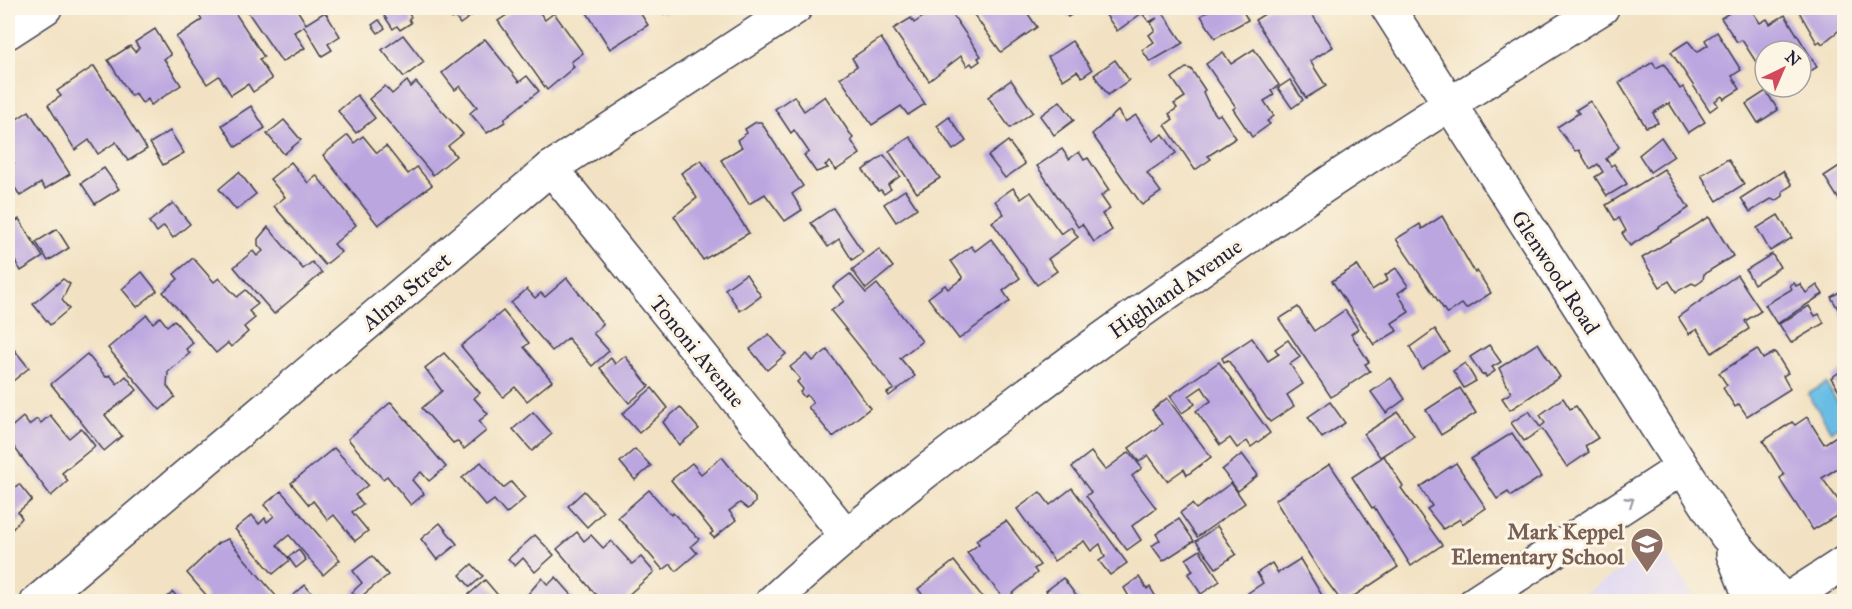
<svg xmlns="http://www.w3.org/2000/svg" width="1852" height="609" font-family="'IM FELL Great Primer',serif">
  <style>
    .built { fill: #ddd5f6 }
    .water { fill: #69bde5; stroke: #467090; stroke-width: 1.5 }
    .building { fill: #bba6e0 }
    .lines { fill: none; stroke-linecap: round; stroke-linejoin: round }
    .minor-casing { stroke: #413f4f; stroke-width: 36 }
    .tertiary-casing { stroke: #413f4f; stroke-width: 36 }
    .minor { stroke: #fff; stroke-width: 33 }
    .tertiary { stroke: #fff; stroke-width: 33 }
    .oneway { stroke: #9c9ca7 }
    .labels { text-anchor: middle; stroke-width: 6; stroke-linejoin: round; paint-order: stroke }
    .street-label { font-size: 22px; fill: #22223b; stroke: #fcf5e5 }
    .education-label { font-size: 22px; font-weight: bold; fill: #785e54; stroke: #fcf5e5; text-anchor: end }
  </style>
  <rect width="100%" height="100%" fill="#fcf5e5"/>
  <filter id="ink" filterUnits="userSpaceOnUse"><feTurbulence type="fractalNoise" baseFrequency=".0167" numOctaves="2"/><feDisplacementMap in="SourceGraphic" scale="12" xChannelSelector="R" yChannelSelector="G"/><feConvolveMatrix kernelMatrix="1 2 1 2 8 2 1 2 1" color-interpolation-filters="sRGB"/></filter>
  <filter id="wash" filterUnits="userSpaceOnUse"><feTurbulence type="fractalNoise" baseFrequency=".008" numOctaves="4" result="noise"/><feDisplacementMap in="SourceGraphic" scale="24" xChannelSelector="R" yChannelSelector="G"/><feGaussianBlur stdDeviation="1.35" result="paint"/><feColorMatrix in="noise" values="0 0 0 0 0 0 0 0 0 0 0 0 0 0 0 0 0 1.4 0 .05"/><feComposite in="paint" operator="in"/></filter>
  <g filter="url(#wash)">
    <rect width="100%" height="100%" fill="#f2e2c3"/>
    <path class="built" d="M1660,545L1697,601H1573L1659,545Z"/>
    <path class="water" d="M1826,383L1844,414V423L1831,431L1808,394Z"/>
    <g id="blocks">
      <g class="building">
        <path d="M197,8H232L264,57L259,59L272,79L253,92L248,84L231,95L219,76L207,84L176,37L202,20L195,9Z"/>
        <path d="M245,8H296L306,24L325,12L340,36L328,44L332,50L322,56L304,26L294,32L305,48L282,62Z"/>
        <path d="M379,8H405L411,17L409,19L411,23L400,30L397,26L393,29Z"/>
        <path d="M443,8H480L481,9L460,24L455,17L452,19Z"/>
        <path d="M584,8H637L648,25L610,49Z"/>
        <path d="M660,8H673L664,14Z"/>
        <path d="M936,8H948L981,56L978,58L980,61L973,66L971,63L967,66L961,56L929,81L893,29L911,18L914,23Z"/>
        <path d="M969,8H1024L1037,27L1001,52Z"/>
        <path d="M1061,8H1082L1068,17Z"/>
        <path d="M1101,8H1172L1163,13L1183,43L1150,62L1142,50L1154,42L1149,35L1155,30L1151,23L1157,18L1149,22L1142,13L1117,31Z"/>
        <path d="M1213,8H1241L1248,20L1215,38L1201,16Z"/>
        <path d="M1274,8H1308L1333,47L1310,61L1326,86L1306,98L1255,20Z"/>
        <path d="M1737,8H1750L1760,23L1767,19L1770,24L1785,15L1817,67L1801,77V51H1765V76L1742,40L1737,42L1721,18Z"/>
        <path d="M1797,8H1844V33L1842,28L1822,44L1820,41L1817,43Z"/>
        <path d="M516,9L541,8L544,10L540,13L545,20L554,13L583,53L571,62L574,67L547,90L498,21Z"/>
        <path d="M379,20L385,28L378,33L372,25Z"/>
        <path d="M155,29L171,55L164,59L181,85L151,105L148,99L142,103L135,93L131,96L108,60L130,46L135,52L139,48L135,42Z"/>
        <path d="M1717,32L1741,70L1732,76L1740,89L1724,99L1722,96L1715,101L1718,105L1710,111L1671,52L1688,41L1697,52L1708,45L1705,40Z"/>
        <path d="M403,35L424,62L404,77L382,50Z"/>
        <path d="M881,38L925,104L908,115L901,106L872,125L840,78L857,66L852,58Z"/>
        <path d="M485,39L519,82L527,76L539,91L505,118V122L487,133L470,113L477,107L460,86L455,90L442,73Z"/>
        <path d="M1072,41L1092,70L1082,77L1077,71L1063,80L1048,57Z"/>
        <path d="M1254,49L1279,85L1271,91L1274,95L1264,101L1274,116L1267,121L1270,124L1252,137L1233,109L1236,107L1206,64L1223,52L1231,64Z"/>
        <path d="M1115,60L1129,80L1108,95L1094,75Z"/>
        <path d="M1653,62L1656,68L1664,64L1680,89L1683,87L1705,122L1688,133L1669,103L1653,113L1658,123L1646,127L1619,83Z"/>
        <path d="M94,66L147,149L128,161L116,142L98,154L89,140L75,150L48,105L61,96L57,91Z"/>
        <path d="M1186,68L1191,69L1205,90L1203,92L1209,105L1217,116L1220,114L1236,138L1208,156L1211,159L1195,170L1165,125L1173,119L1169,114L1177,108L1174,104L1185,97L1172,78Z"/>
        <path d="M1011,80L1033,112L1010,128L988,97Z"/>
        <path d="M1290,80L1303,100L1292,108L1278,88Z"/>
        <path d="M407,81L411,87L416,82L463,134L448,146L456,156L433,175L369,99L385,86L392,94Z"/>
        <path d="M1772,87H1786L1776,93Z"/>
        <path d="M1766,91L1778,110L1758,123L1746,104Z"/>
        <path d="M357,95L375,118L356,133L338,111Z"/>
        <path d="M794,96L804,111L825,96L853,138L851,140L860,154L836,170L830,162L825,165L828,168L816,172L804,155L809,152L794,130L791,133L775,109Z"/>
        <path d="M1060,101L1074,120L1054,135L1040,116Z"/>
        <path d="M1590,101L1619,147L1606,159L1611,166L1614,164L1627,184L1607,196L1595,177L1603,172L1598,164L1590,169L1579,150L1575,151L1557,127L1579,113L1576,110Z"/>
        <path d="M251,106L265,128L236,147L222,125Z"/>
        <path d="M29,111L70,174L45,189L41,183L20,196L8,176V167L14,163L8,153V125Z"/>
        <path d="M1118,111L1125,122L1136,115L1153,141L1163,134L1176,153L1147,173L1161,192L1142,205L1092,134Z"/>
        <path d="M949,117L966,141L953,150L937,126Z"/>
        <path d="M284,120L301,140L284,154L267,134Z"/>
        <path d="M756,122H761L766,130L803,186L792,194L802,210L785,221L765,194L749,204L721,160L742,147L737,140L747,133L745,129Z"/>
        <path d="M170,131L184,153L163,165L150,143Z"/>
        <path d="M348,135L354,143L363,136L377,153L386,146L408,174L417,167L432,185L378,225L323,155Z"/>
        <path d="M910,137L940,178L917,193L889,151Z"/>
        <path d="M1661,137L1674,156L1650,172L1639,155Z"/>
        <path d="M1008,141L1025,164L1005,178L988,156Z"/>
        <path d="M1062,149L1069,159L1079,152L1084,160L1088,158L1109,190L1101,196L1110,209L1102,214L1112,230L1094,242L1082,224L1078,227L1037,166Z"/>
        <path d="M884,155L900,176L888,185L891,189L884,194L881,190L878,191L863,170Z"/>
        <path d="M1728,159L1744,184L1717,201L1701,175Z"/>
        <path d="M701,160L749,233L703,260L674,216L697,198L681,173Z"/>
        <path d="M291,162L308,183L316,175L356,225L334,244L341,252L325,265L274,206L285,197L270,179Z"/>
        <path d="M1844,163V201L1841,203L1824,176Z"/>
        <path d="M104,168L119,189L95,204L81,183Z"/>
        <path d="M1664,169L1689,208L1630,246L1622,233L1626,231L1619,218L1615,220L1606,205Z"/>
        <path d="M1783,171L1792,185L1783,191V196L1776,201L1771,199L1750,212L1741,198Z"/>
        <path d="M239,172L256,194L236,210L219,189Z"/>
        <path d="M1013,188L1021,199L1031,192L1061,234L1071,227L1078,237L1048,259L1057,271L1037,285L992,222L1004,214L995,201Z"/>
        <path d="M905,190L917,208L896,222L884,204Z"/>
        <path d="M173,203L190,224L173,238L164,226L157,232L149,222Z"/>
        <path d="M833,208L863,252L852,260L839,239L828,247L811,223Z"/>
        <path d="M1778,215L1792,238L1770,251L1757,228Z"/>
        <path d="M1442,216L1475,273L1477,271L1491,293L1466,309L1462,304L1447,314L1396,239L1420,224L1422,229Z"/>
        <path d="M1709,217L1733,256L1704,274L1703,280L1696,285L1692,283L1676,292L1669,281L1660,287L1642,258Z"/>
        <path d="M19,219L43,257L21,271L8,250V226Z"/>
        <path d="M268,227L303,269L312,262L322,273L274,314L234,267L253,251L257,256L263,251L258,245V239Z"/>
        <path d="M57,229L69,248L48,261L36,242Z"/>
        <path d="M991,239L1020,278L1003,291L1010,301L959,339L928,298L945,285L948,289L963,278L951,261L971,246L975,251Z"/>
        <path d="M879,249L893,267L866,289L852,270Z"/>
        <path d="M1772,254L1780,267L1754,284L1746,270Z"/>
        <path d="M193,258L214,282L219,278L237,297L246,290L258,304L249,311L255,318L244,327L248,332L231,347L228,343L216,353L163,292L178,279L174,274Z"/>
        <path d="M1357,265L1372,290L1388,280L1385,275L1396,268L1408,286L1398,293L1409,312L1392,323L1397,331L1374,345L1332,281Z"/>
        <path d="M142,272L157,291L137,307L122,289Z"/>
        <path d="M746,274L761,296L740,311L725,289Z"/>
        <path d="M850,274L866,293L877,284L922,341L900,358L915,376L889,396L887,393L894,389L831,311L844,301L833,287Z"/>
        <path d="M1737,275L1761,311L1745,321L1749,329L1712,353L1697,329L1689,334L1678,317Z"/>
        <path d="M567,278L603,324L593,333L609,351L592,366L568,338L552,351L511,303L527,289L535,298L541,293L545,297Z"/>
        <path d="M63,279L70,284L62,300L69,309L50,325L33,304Z"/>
        <path d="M1794,283L1796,286L1800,284L1806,293L1817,285L1823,294L1777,324L1765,305L1792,289L1790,285Z"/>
        <path d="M1844,289V319L1831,297Z"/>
        <path d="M1809,306L1815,316L1819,314L1824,323L1791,343L1779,324Z"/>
        <path d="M1298,307L1314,331L1345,310L1358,329L1351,334L1369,362L1365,364L1370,371L1331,397L1279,319Z"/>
        <path d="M503,311L529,343L524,347L552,381L527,401L515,387L503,397L461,346Z"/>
        <path d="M147,315L153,323L160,317L167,326L174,320L193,343L186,349L190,353L168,372L167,386L175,397L160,410L108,348Z"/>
        <path d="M1435,329L1449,351L1422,369L1410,347Z"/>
        <path d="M769,334L786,354L767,370L750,349Z"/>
        <path d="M1252,338L1268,361L1279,354L1275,349L1288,340L1300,357L1290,364L1303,384L1287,395L1294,406L1270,422L1228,360L1224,362L1222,358Z"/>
        <path d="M8,342L29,368L8,385Z"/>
        <path d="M1538,343L1560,377L1510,410L1502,398L1511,393L1499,368Z"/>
        <path d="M1489,345L1501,362L1492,367L1495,371L1486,377L1485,374L1482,375L1470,357Z"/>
        <path d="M1757,349L1763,359L1775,352L1788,373L1783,376L1790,389L1747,416L1739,404L1735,407L1723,388L1727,385L1719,373Z"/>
        <path d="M827,350L870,408L833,437L808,407L813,403L807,395L804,397L800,392L803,389L797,382L800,379L790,367L807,354L813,361Z"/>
        <path d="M444,353L480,393L474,398L488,414L479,421L486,431L464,449L457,441L453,443L422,408L442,391L425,368Z"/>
        <path d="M87,354L106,377L110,375L117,384L126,376L137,390L105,415L122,436L104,451L51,384Z"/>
        <path d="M625,356L649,386L629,403L600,368L611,358L615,364Z"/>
        <path d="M1219,362L1270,433L1251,447L1247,441L1237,448L1230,438L1220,445L1196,411L1211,401L1202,387L1189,396L1195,404L1182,413L1170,396Z"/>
        <path d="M1465,363L1476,381L1464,388L1453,371Z"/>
        <path d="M1844,369V398L1831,378Z"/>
        <path d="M1391,378L1405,399L1386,413L1371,392Z"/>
        <path d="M652,388L668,408L639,433L622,414Z"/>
        <path d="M1460,388L1476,413L1441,435L1426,410Z"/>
        <path d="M1167,398L1211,457L1187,475L1184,469L1167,481L1148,455L1139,462L1129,448L1162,424L1152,410Z"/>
        <path d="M1563,398L1570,409L1576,406L1598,438L1585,446L1589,452L1567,467L1542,429L1524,441L1511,423L1529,411L1540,427L1545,423L1540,415Z"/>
        <path d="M391,402L446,467L429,481L421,472L412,480L424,494L411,505L387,476L383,479L371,466L348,439Z"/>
        <path d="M1330,402L1345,423L1322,438L1308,417Z"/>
        <path d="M680,407L699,429L679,445L663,422Z"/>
        <path d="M533,412L552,434L532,451L513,429Z"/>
        <path d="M1398,412L1414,436L1380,457L1364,434Z"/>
        <path d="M50,415L69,438L81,428L95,446L62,473L68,481L51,496L8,439V430L23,417L29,425L37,419L41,423Z"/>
        <path d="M1807,417L1824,444L1844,431V464L1822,478L1844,508L1843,512L1813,530L1782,483L1780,478L1784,475L1763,441L1792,422L1795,425Z"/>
        <path d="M1512,433L1541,477L1511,496L1508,492L1497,499L1471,459Z"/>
        <path d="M334,448L368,485L355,495L363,504L352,512L368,531L355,541L334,515L328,520L313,501L309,505L291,483Z"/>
        <path d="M635,449L651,466L635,480L620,462Z"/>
        <path d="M1091,452L1105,470L1129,452L1142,468L1132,476L1156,508L1132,526L1141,540L1127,550L1086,496L1091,492L1072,467Z"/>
        <path d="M1242,454L1258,475L1238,491L1222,470Z"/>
        <path d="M1384,456L1403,486L1401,488L1442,545L1411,566L1374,507L1372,508L1352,477Z"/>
        <path d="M722,457L755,498V503L748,509L740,503L729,511L736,520L714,538L710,534L713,532L671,480L692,463L701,474Z"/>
        <path d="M481,462L503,488L511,482L525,498L506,514L494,500L486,506L462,478Z"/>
        <path d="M1456,463L1486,508L1462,524L1460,519L1443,529L1427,509L1432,506L1420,487Z"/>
        <path d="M1330,464L1398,567L1345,602H1342L1322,575L1275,500Z"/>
        <path d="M1231,483L1245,503L1197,537L1180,513L1192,504L1196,509Z"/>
        <path d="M19,484L32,500L18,512L22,518L8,534V490L9,492Z"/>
        <path d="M1072,488L1127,563L1110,575L1099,561L1105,557L1100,544L1091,551L1084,541L1054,561L1017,509L1040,492L1050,505Z"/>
        <path d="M649,490L671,515L673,513L699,539L691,546L697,553L676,571L671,564L663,570L618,517Z"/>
        <path d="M281,491L340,560L323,575L289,535L277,545L290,560L273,574L235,529L252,515L259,524L265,518L267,522L274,516L264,505Z"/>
        <path d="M584,491L603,512L587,527L568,506Z"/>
        <path d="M1179,519L1194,541L1163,561L1152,546L1160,540L1156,534Z"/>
        <path d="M1006,521L1040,565L1034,569L1037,573L1005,600L967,553L979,544L976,540Z"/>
        <path d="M440,523L457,544L437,560L421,539Z"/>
        <path d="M1217,526L1236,554L1216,568L1196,541Z"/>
        <path d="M577,532L584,541L591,535L603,548L611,541L632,564L641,557L654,572L626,597L630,602H602L557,549Z"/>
        <path d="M535,535L554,555L535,572L523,558L515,566L508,559Z"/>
        <path d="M228,539L276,596L278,602H206L207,596L187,573L218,543Z"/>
        <path d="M299,550L306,560L296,568L288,557Z"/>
        <path d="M1200,550L1220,581L1201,594L1188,574L1193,571L1186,559Z"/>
        <path d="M372,556L388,575L358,599L352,592L362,583L353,571Z"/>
        <path d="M1300,559L1326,602H1253L1248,593L1263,583L1257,573L1272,563L1278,573Z"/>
        <path d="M954,561L981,595L988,602H928L918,589Z"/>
        <path d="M472,564L483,576L470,587L460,575Z"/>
        <path d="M556,577L578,602H521L542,578L548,585Z"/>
        <path d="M1139,577L1147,589L1150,587L1159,602H1128L1131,600L1124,588Z"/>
        <path d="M1063,578L1081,602H1054L1046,591Z"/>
        <path d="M485,580L502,600L470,602L466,597Z"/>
        <path d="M305,585L319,602H286Z"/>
        <path d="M173,592L181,602H162Z"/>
        <path d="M330,595L336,602H323Z"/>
      </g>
    </g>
  </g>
  <g filter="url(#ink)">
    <use href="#blocks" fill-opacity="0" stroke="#413f4f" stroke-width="1.5"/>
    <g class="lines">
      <defs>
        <g id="minor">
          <path d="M8,32L45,8"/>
          <path d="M551,168L845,534"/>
          <path d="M37,602L551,168L795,8"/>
          <path d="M772,602C865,516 966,439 1068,364C1241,237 1421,121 1602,8"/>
          <path d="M1476,602L1682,468"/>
          <path d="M1784,602L1844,563"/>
        </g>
        <g id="tertiary">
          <path d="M1388,8L1726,535L1785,602"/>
          <path d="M1733,554L1752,602"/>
        </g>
      </defs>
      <use href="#minor" class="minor-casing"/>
      <use href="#tertiary" class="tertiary-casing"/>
      <use href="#minor" class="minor"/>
      <use href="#tertiary" class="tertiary"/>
    </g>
    <defs><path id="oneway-chevron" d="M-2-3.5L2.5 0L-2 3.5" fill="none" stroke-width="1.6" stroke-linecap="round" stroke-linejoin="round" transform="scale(1.5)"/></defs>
    <use class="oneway" href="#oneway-chevron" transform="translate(1630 501) rotate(-33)"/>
  </g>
  <defs>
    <symbol id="school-pin" viewBox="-11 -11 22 30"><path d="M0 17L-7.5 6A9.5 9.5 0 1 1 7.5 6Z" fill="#8d6e63" stroke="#fcf5e5"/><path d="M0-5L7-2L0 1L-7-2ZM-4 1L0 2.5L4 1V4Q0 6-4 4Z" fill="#fff"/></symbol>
  </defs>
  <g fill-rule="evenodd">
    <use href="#school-pin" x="1628" y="525" width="38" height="52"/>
  </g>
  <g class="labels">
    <g class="street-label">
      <text transform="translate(1556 272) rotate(57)" y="8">Glenwood Road</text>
      <text transform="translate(1175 288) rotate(-35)" y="8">Highland Avenue</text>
      <text transform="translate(406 291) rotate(-40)" y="8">Alma Street</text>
      <text transform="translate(698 351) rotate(51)" y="8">Tononi Avenue</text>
    </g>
    <g class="education-label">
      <text x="1624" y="539">Mark Keppel<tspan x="1624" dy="25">Elementary School</tspan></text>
    </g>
  </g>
  <rect width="1852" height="609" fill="none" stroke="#fcf5e5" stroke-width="30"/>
  <g transform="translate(1783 69) rotate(44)"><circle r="28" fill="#fcf5e5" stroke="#a5a1a1" stroke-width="1.5"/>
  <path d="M0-4.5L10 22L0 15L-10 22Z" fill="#d1495b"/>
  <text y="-9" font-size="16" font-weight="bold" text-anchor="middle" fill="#22223b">N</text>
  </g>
</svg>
